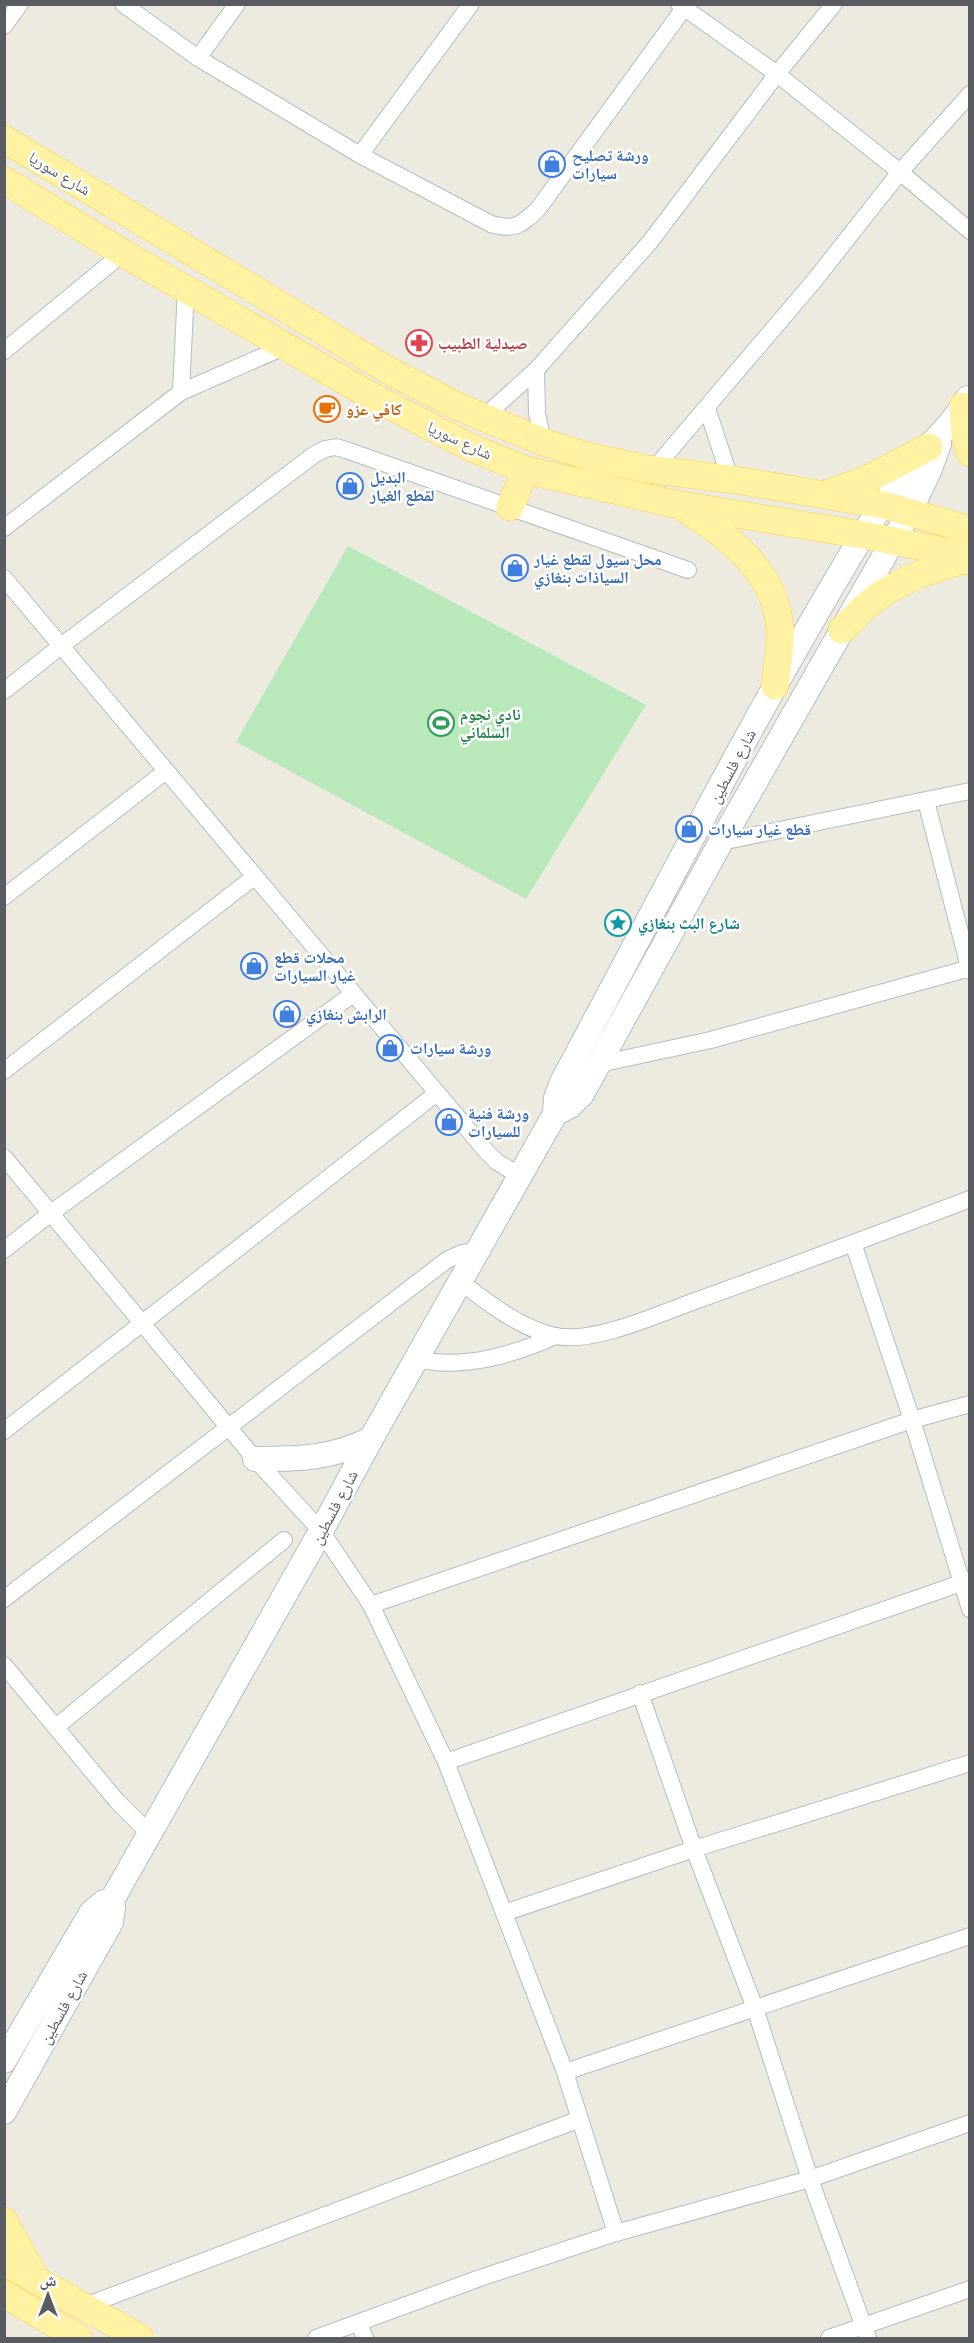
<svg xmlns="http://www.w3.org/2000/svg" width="974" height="2343" font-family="Inter,'Noto Naskh Arabic',sans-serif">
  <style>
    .green { fill: #b9e8bb }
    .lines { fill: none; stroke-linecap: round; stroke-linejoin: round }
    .street-casing { stroke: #b8bbc0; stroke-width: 18 }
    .secondary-casing { stroke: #b9bcc3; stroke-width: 26 }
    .primary-casing { stroke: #fdcf49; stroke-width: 28 }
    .street { stroke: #fff; stroke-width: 16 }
    .secondary { stroke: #fff; stroke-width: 24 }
    .primary { stroke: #fff3a3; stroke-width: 27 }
    .labels { text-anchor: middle; stroke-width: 5; stroke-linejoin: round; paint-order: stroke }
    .shop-label { font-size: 16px; font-weight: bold; fill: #366cbe; stroke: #fff; text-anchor: start }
    .street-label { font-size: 16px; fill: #595d62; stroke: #fff }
    .health-label { font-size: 16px; font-weight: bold; fill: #be3a42; stroke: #fff; text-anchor: start }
    .food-label { font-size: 16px; font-weight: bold; fill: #c56008; stroke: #fff; text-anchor: start }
    .leisure-label { font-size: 16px; font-weight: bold; fill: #27864d; stroke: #fff; text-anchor: start }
    .culture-label { font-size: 16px; font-weight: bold; fill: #0d838f; stroke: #fff; text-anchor: start }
  </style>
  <rect width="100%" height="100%" fill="#edebe0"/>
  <path class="green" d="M348,546L646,705L526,899L236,742Z"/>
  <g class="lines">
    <defs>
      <g id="street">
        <path d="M123,4L198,58L360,155L491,224C515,231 521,225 538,209L687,4"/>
        <path d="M679,4L777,74L900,172L970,231"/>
        <path d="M4,26L20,4"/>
        <path d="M198,58L237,4"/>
        <path d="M360,155L471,4"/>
        <path d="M4,351L123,253"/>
        <path d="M536,370L537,413L543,442"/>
        <path d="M181,392L186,288"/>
        <path d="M707,408L727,469L736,480"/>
        <path d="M484,417L536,370L650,242L777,74L834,4"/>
        <path d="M653,470L814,281L900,172L970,94"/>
        <path d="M4,528L181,392L284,347"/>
        <path d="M4,578L486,1151L497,1162L520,1176"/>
        <path d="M4,691L61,646L315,454L325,449L336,447L346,450L688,570"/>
        <path d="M926,801L970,971"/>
        <path d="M721,842L970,791"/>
        <path d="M4,897L166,771"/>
        <path d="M599,1064L711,1040L970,968"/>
        <path d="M4,1071L254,877"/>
        <path d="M4,1157L255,1459L321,1531L371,1605L446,1762L565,2072L616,2233"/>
        <path d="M853,1243L912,1420L970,1609"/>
        <path d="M4,1250L51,1213L353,994"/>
        <path d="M461,1282C488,1303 520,1328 555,1336C593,1344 659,1314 695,1301C787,1268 878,1234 970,1199"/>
        <path d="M416,1359C464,1370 512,1355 556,1336"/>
        <path d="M4,1431L437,1093"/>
        <path d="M4,1599L447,1260L462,1253L478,1251"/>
        <path d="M371,1605L912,1420L970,1404"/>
        <path d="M4,1665L116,1800L149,1833"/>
        <path d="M640,1693L694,1849L755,2008L810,2179L868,2338"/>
        <path d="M56,1727L284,1540"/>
        <path d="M446,1762L970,1580"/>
        <path d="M504,1913L694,1849L970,1763"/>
        <path d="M565,2072L970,1936"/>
        <path d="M85,2306L580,2119"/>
        <path d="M359,2323L365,2338"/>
        <path d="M316,2338L480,2278L616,2233L810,2179L970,2123"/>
        <path d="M829,2338L970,2289"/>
      </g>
      <g id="secondary">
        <path d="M555,1114L570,1106L582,1094L721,842L910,511L929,471L939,444"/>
        <path d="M255,1459C299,1459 330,1459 371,1439"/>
        <path d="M4,2061L91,1913L104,1902L112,1900"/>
        <path d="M4,2112L111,1922L113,1907L112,1900L321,1531L371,1439L555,1114L556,1098L562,1082C660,900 754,715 861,538C878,510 906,470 928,447C945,431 956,418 968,398"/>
      </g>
      <g id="primary">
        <path d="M4,139L386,369L459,407L543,442L587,456L646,469L736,480L884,505L970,530"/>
        <path d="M4,180L123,253L373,397L472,448L526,470L675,504L863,535L970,556"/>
        <path d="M963,406L965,435L970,453"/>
        <path d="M826,494L866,480L929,447"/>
        <path d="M510,507L526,470"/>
        <path d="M686,510C731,537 777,574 780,630C781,649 777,668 775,686"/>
        <path d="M842,630C852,620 861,609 872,601C900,579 935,568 969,559"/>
        <path d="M4,2221L35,2278"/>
        <path d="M4,2262L140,2338"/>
        <path d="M4,2294L79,2338"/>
      </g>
    </defs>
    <use href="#street" class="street-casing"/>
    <use href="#secondary" class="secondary-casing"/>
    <use href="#primary" class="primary-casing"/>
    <use href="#street" class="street"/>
    <use href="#secondary" class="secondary"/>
    <use href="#primary" class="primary"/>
  </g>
  <defs>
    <symbol id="shop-ring" viewBox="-11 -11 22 22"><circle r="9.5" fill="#fff" stroke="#3f7fe0" stroke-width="1.5"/><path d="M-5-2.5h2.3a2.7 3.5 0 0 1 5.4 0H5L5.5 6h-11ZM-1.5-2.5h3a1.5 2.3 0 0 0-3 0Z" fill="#3f7fe0"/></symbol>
    <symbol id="pharmacy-ring" viewBox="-11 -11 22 22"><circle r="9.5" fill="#fff" stroke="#e0444e" stroke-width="1.5"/><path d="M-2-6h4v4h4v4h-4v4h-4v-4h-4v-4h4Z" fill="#e0444e"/></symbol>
    <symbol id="cafe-ring" viewBox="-11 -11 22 22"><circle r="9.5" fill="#fff" stroke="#e8710a" stroke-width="1.5"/><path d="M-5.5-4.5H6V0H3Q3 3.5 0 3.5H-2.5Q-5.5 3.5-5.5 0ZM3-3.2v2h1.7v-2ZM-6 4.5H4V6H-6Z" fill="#e8710a"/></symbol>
    <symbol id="stadium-ring" viewBox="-11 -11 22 22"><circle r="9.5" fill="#fff" stroke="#2e9e5b" stroke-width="1.5"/><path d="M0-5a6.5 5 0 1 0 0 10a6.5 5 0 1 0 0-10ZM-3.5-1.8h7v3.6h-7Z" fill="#2e9e5b"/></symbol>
    <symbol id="sight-ring" viewBox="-11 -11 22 22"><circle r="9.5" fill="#fff" stroke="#0f9aa8" stroke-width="1.5"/><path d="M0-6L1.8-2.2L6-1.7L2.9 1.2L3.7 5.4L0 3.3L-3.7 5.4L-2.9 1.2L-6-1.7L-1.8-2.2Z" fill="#0f9aa8"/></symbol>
  </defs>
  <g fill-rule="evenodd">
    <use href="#shop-ring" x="537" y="149" width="30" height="30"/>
    <use href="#pharmacy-ring" x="404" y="328" width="30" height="30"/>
    <use href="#cafe-ring" x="312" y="394" width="30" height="30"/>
    <use href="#shop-ring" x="335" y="471" width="30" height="30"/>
    <use href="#shop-ring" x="500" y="553" width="30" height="30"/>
    <use href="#stadium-ring" x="426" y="708" width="30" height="30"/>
    <use href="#shop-ring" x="674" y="814" width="30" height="30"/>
    <use href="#sight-ring" x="603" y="908" width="30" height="30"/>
    <use href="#shop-ring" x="239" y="951" width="30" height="30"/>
    <use href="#shop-ring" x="272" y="999" width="30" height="30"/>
    <use href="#shop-ring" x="375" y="1033" width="30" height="30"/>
    <use href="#shop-ring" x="434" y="1107" width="30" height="30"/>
  </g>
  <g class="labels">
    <g class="shop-label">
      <text x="572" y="161">ورشة تصليح<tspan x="572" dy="18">سيارات</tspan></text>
      <text x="370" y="483">البديل<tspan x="370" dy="18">لقطع الغيار</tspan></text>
      <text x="534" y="565">محل سيول لقطع غيار<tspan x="534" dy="18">السياذات بنغازي</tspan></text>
      <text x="708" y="835">قطع غيار سيارات</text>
      <text x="274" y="963">محلات قطع<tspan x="274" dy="18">غيار السيارات</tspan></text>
      <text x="306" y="1020">الرابش بنغازي</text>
      <text x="410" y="1054">ورشة سيارات</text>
      <text x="468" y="1119">ورشة فنية<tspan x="468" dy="18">للسيارات</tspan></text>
    </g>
    <g class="street-label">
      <text transform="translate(60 173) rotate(31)" y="6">شارع سوريا</text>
      <text transform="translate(460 440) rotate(25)" y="6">شارع سوريا</text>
      <text transform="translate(732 766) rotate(-62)" y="6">شارع فلسطين</text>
      <text transform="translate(334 1507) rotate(-62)" y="6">شارع فلسطين</text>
      <text transform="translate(63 2007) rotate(-61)" y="6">شارع فلسطين</text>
    </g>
    <g class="health-label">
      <text x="438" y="349">صيدلية الطبيب</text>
    </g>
    <g class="food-label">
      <text x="346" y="415">كافي عزو</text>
    </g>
    <g class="leisure-label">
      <text x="460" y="720">نادي نجوم<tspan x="460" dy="18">السلماني</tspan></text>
    </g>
    <g class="culture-label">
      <text x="638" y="929">شارع البث بنغازي</text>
    </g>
  </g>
  <rect width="974" height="2343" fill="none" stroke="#595d62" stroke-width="12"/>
  <g transform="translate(48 2295)" stroke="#ffffff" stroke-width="4.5" paint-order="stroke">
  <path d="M0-4.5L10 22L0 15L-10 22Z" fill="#595d62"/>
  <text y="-9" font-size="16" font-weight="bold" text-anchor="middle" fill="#595d62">ش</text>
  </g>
</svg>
